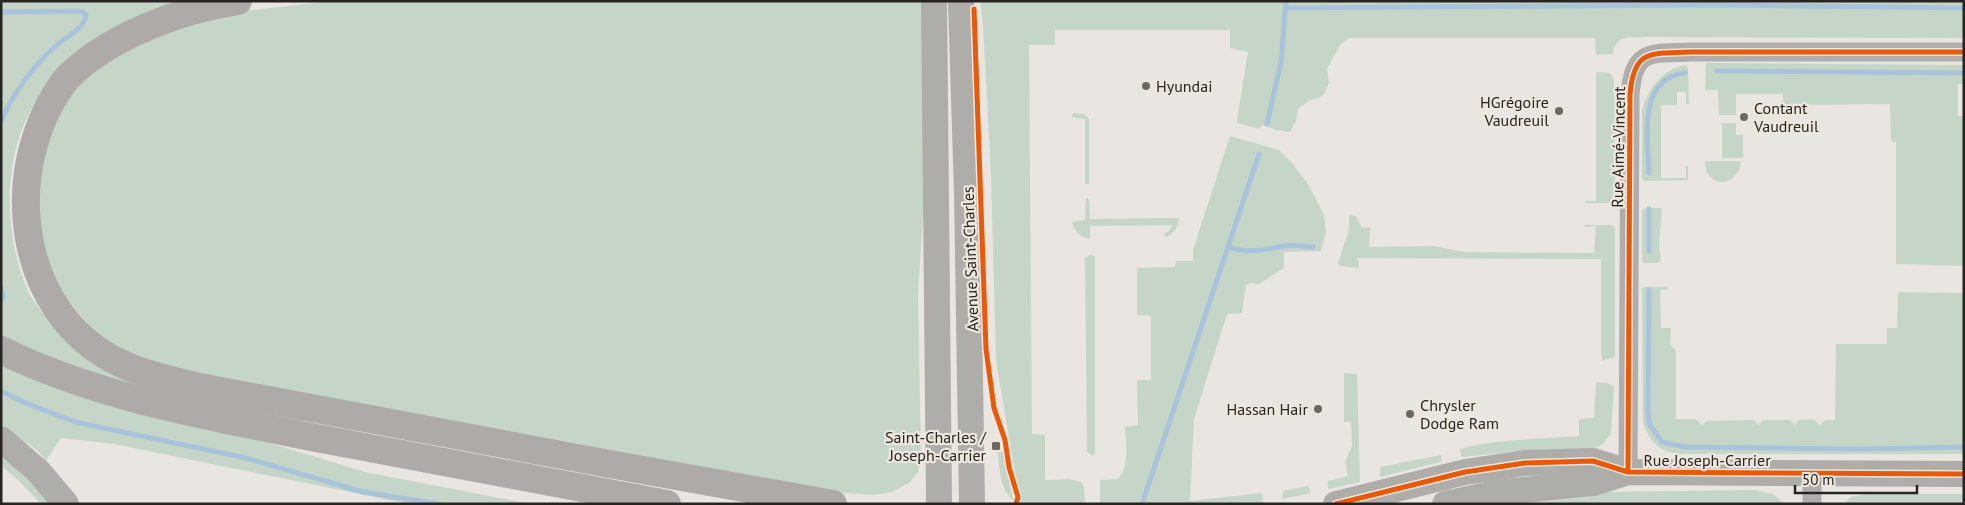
<svg xmlns="http://www.w3.org/2000/svg" width="1965" height="505" font-family="'PT Sans',sans-serif">
  <style>
    .green { fill: #c5d6c8 }
    .lines { fill: none; stroke-linecap: round; stroke-linejoin: round }
    .stream { stroke: #a9c3da; stroke-width: 5 }
    .street { stroke: #afaeac; stroke-width: 19 }
    .secondary { stroke: #aeadaa; stroke-width: 26 }
    .highway { stroke: #adaaa8; stroke-width: 28 }
    .cycleway-casing { stroke: #ede6dc; stroke-width: 8 }
    .cycleway { stroke: #e8590c; stroke-width: 5 }
    .poi-dot { fill: #6b6864; stroke: #ede6dc; stroke-width: 2 }
    .labels { text-anchor: middle; stroke-width: 4.5; stroke-linejoin: round; paint-order: stroke }
    .poi-label { font-size: 16px; fill: #272421; stroke: #ede6dc; text-anchor: start }
    .street-label { font-size: 16px; fill: #272421; stroke: #ede6dc }
  </style>
  <rect width="100%" height="100%" fill="#e9e5e0"/>
  <g class="green">
    <path d="M1,1H194C160,21 126,40 92,59C80,66 62,73 52,82C0,133 0,234 30,295C43,316 60,332 78,349L345,425L247,415L104,379L1,338Z"/>
    <path d="M331,1H924V198L918,294L921,458L918,472L910,482L893,492L874,495L833,492L783,484L570,442L192,373L151,364L106,345L43,272L30,175L67,96L93,69L150,38L236,12Z"/>
    <path d="M980,1H1964V38L1645,37C1629,38 1616,34 1613,54L1598,55L1596,54L1595,38H1349L1340,45L1327,69L1329,83L1325,93L1319,98L1310,100L1298,109L1296,121L1290,132L1276,130L1262,125L1259,129L1238,123L1237,120L1248,52L1230,48V30H1055V45H1029L1032,434L1045,435V480L1069,479L1081,482L1084,487L1085,504H1022L1015,473L996,360L991,175L983,24Z"/>
    <path d="M1706,63L1964,65V84H1958V116H1964V266L1896,264V142L1891,141L1890,104L1783,105V94H1736V115H1719L1718,90H1705Z"/>
    <path d="M1686,65L1688,69L1689,104H1686V92H1677V105H1661V178H1686V166H1688V180L1645,181L1642,179V110C1649,88 1662,69 1686,65Z"/>
    <path d="M1596,72L1610,73L1614,80L1615,196L1610,203H1586V201H1596Z"/>
    <path d="M1073,113L1084,114L1089,119V184H1085V119L1072,117Z"/>
    <path d="M1722,123H1736V135H1743V158H1722Z"/>
    <path d="M1230,136L1279,150L1293,164L1308,184L1324,215L1326,232L1321,251L1284,252V268L1259,284L1251,283L1246,285L1242,313L1227,314L1194,419L1190,501L1262,493L1263,503L1100,504V480L1117,479C1130,469 1126,441 1125,427L1138,425L1137,380H1151V316L1137,315V268L1175,267L1176,261H1193V250Z"/>
    <path d="M1705,161H1741C1739,188 1705,190 1705,161Z"/>
    <path d="M1086,198L1089,199L1090,219L1179,218C1178,228 1174,234 1165,237L1164,234L1169,231L1173,225L1090,226V239C1080,237 1075,232 1072,222L1085,220Z"/>
    <path d="M1646,208H1662L1659,244L1661,260L1658,263H1644L1642,260V210Z"/>
    <path d="M1349,215L1356,216L1362,228L1370,227L1369,247L1433,246L1465,252L1594,253L1596,226L1585,227V225H1613L1615,229V357L1602,361L1601,353V259L1358,258L1359,268L1340,266L1338,263L1349,230Z"/>
    <path d="M1090,255L1095,256V453L1093,456L1087,452L1085,258Z"/>
    <path d="M1645,287H1668V289L1660,290L1661,328H1671L1670,344L1676,351V419H1696L1702,425L1707,421L1753,420L1759,425L1763,420H1790L1795,425L1799,420L1813,419L1820,425L1825,420H1835L1836,344H1887V328H1897L1898,292L1964,293V454H1680C1660,453 1648,441 1643,421L1642,288Z"/>
    <path d="M1,361L365,472L530,504H409L114,444L61,438L46,461L38,451L1,424Z"/>
    <path d="M1344,373L1357,374L1360,482L1329,489L1327,485L1328,481L1348,476L1345,462L1352,446L1351,422H1344Z"/>
    <path d="M1596,382L1606,383L1614,386L1611,433L1602,445L1595,448L1519,451L1464,457L1461,456L1460,449C1499,439 1539,439 1579,436V419L1594,418Z"/>
    <path d="M998,452H1003L1014,501C1000,490 999,468 998,452Z"/>
    <path d="M1,454L8,460L52,504H41L20,482L1,465Z"/>
    <path d="M1441,455V462L1380,477V467Z"/>
    <path d="M1308,486L1311,493L1282,499L1283,491Z"/>
    <path d="M1755,490L1773,494L1785,504H1525L1589,497L1600,492Z"/>
    <path d="M1868,494H1964V504H1843L1851,497Z"/>
  </g>
  <g class="lines">
    <g class="stream">
      <path d="M1286,8L1714,5L1964,8"/>
      <path d="M1,12L77,11L83,12L86,15C85,28 66,37 57,45C33,66 14,92 1,121"/>
      <path d="M1717,71L1964,73"/>
      <path d="M1267,124L1281,62L1286,1"/>
      <path d="M1649,173C1648,140 1637,78 1685,73"/>
      <path d="M1649,209V251"/>
      <path d="M1228,247C1253,254 1260,250 1285,246C1294,244 1304,247 1313,247"/>
      <path d="M1,287L3,296L1,301"/>
      <path d="M1649,290L1648,413L1650,425L1662,442L1685,447L1859,449L1964,447"/>
      <path d="M1,391L28,404L75,422L246,458L363,492L439,504"/>
      <path d="M1143,501L1259,154"/>
    </g>
    <g class="street">
      <path d="M1628,472L1630,94C1634,48 1651,54 1690,52H1964"/>
      <path d="M1812,504V473"/>
    </g>
    <g class="secondary">
      <path d="M934,1L939,504"/>
      <path d="M961,1L967,193L972,504"/>
      <path d="M1,439L38,471L66,504"/>
      <path d="M1336,504L1465,472L1525,463L1593,461L1628,472"/>
      <path d="M1445,504L1496,493L1593,483L1628,472L1964,474"/>
    </g>
    <g class="highway">
      <path d="M238,1C180,10 109,36 67,78C0,164 13,312 120,363C145,375 172,380 199,387L626,467L833,504"/>
      <path d="M1,350C96,397 203,415 306,436C426,459 547,481 667,504"/>
    </g>
    <defs>
      <g id="cycleway">
        <path d="M974,9L986,349L994,408L1005,440L1009,467L1018,497L1016,504"/>
        <path d="M1628,472L1630,94C1634,48 1651,54 1690,52H1964"/>
        <path d="M1336,504L1465,472L1525,463L1593,461L1628,472L1964,474"/>
      </g>
    </defs>
    <use href="#cycleway" class="cycleway-casing"/>
    <use href="#cycleway" class="cycleway"/>
  </g>
  <g class="poi-dot">
    <circle cx="1146" cy="86" r="5"/>
    <circle cx="1559" cy="111" r="5"/>
    <circle cx="1744" cy="117" r="5"/>
    <circle cx="1318" cy="409" r="5"/>
    <circle cx="1410" cy="414" r="5"/>
    <rect x="991" y="441" width="10" height="10" rx="2.5"/>
  </g>
  <g class="labels">
    <g class="poi-label">
      <text x="1156" y="92">Hyundai</text>
      <text x="1549" y="108" text-anchor="end">HGrégoire<tspan x="1549" dy="18">Vaudreuil</tspan></text>
      <text x="1754" y="114">Contant<tspan x="1754" dy="18">Vaudreuil</tspan></text>
      <text x="1420" y="411">Chrysler<tspan x="1420" dy="18">Dodge Ram</tspan></text>
      <text x="1308" y="415" text-anchor="end">Hassan Hair</text>
      <text x="986" y="443" text-anchor="end">Saint-Charles /<tspan x="986" dy="18">Joseph-Carrier</tspan></text>
    </g>
    <g class="street-label">
      <text transform="translate(1618 147) rotate(-89)" y="6">Rue Aimé-Vincent</text>
      <text transform="translate(970 259) rotate(-92)" y="6">Avenue Saint-Charles</text>
      <text x="1707" y="466">Rue Joseph-Carrier</text>
    </g>
  </g>
  <rect width="1965" height="505" fill="none" stroke="#272421" stroke-width="5"/>
  <path d="M1795 485v8h122v-8" fill="none" stroke="#272421" stroke-width="2.5"/>
  <text x="1802" y="485" font-size="15" fill="#272421" stroke="#ede6dc" stroke-width="4" paint-order="stroke">50 m</text>
</svg>
